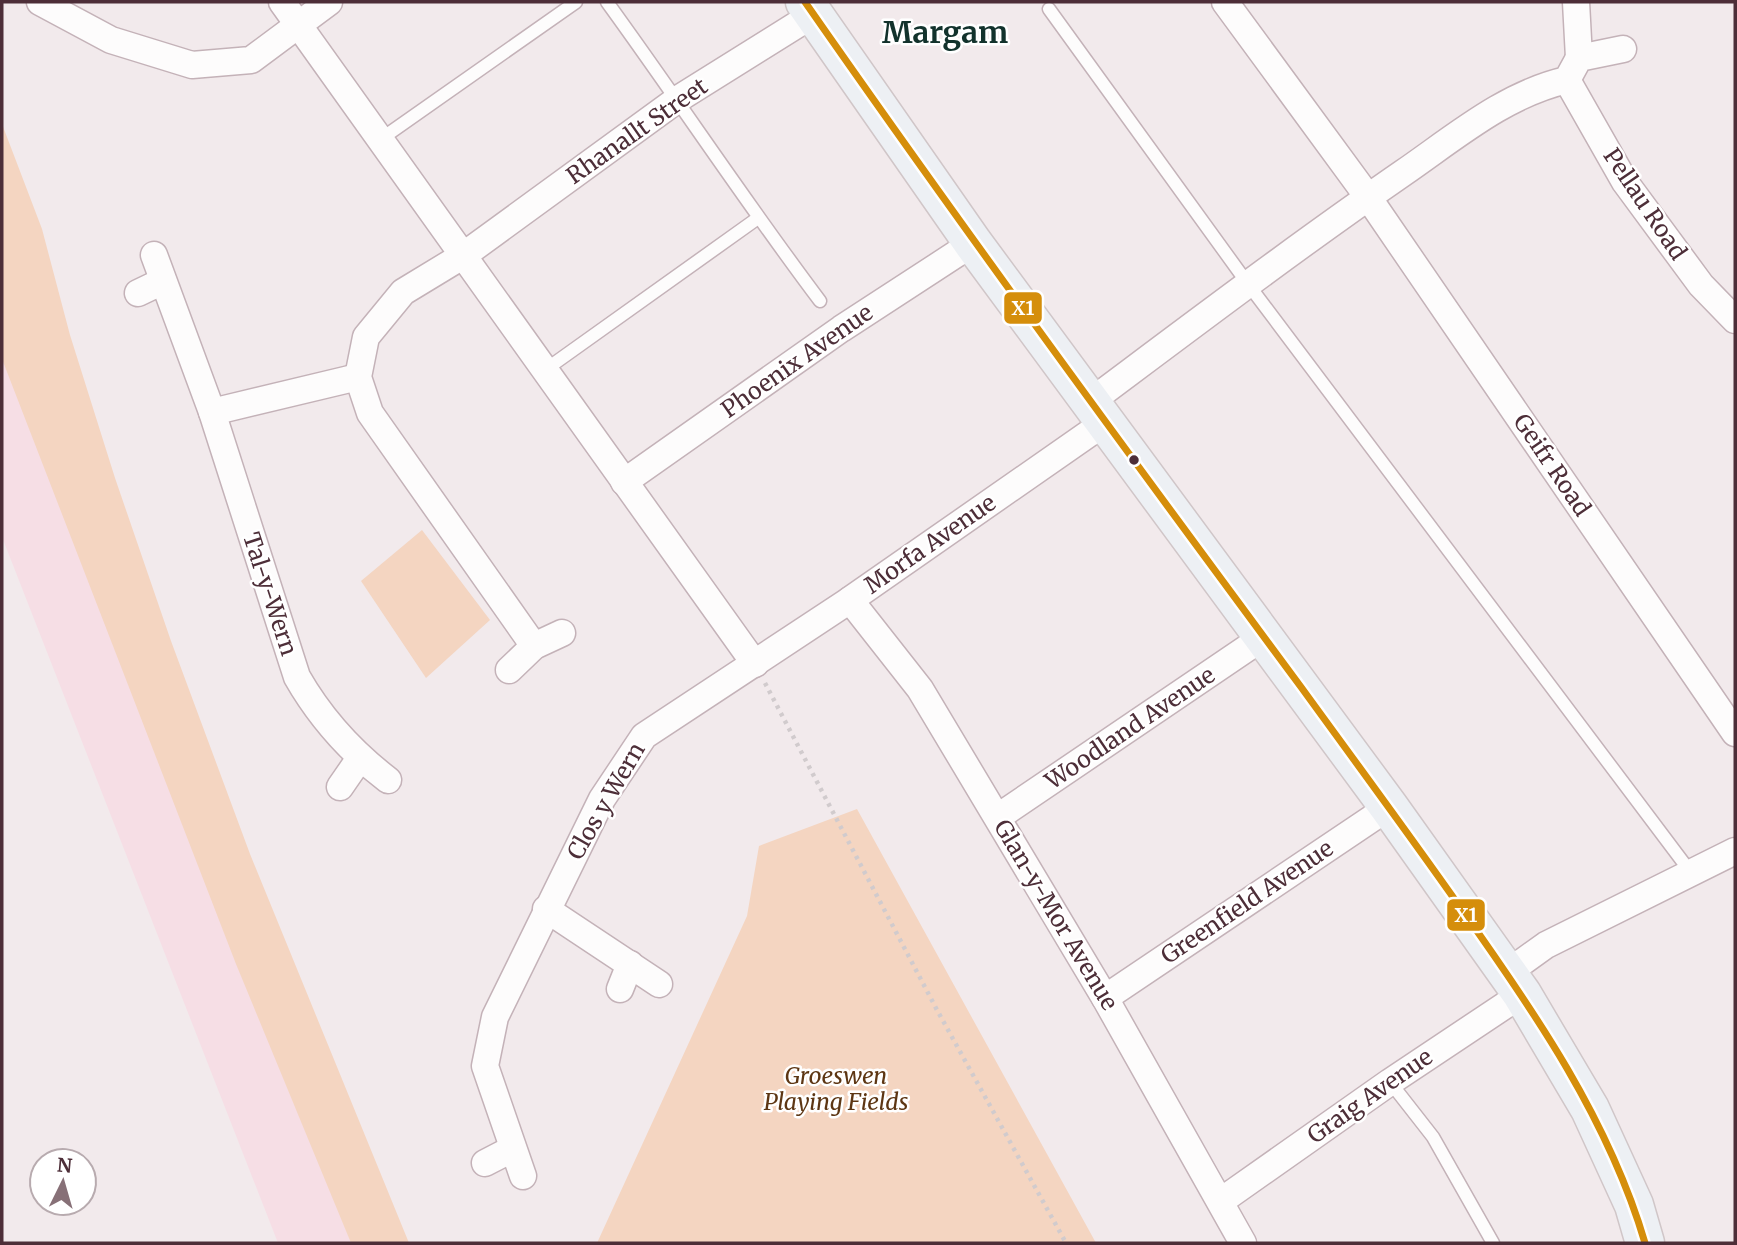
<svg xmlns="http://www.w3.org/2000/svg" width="1737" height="1245" font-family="Merriweather,serif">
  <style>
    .built { fill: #f6dee5 }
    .green { fill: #f4d5c1 }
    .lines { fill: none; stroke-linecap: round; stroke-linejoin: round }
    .service-casing { stroke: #c4b2b8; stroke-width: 15 }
    .minor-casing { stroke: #c4b2b8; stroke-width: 29 }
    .primary-casing { stroke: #d0c6c8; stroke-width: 41 }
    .path { stroke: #d1cbcd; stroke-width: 4.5; stroke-dasharray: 3.5 5; stroke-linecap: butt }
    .service { stroke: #fdfcfc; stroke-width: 12 }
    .minor { stroke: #fdfcfc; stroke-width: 26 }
    .primary { stroke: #edf0f4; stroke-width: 38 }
    .bus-1-casing { stroke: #fff; stroke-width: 12 }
    .bus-1 { stroke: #d58e0b; stroke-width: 7 }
    .bus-dot { fill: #4d2e38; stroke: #fff; stroke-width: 2.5 }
    .labels { text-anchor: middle; stroke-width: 5; stroke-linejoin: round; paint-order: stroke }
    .street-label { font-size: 23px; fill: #4d2e38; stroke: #fff }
    .park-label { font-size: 23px; font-style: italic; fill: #5d3613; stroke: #fff }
    .district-label { font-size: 30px; font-weight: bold; fill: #12322c; stroke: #fff }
    .line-badge { stroke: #fff; stroke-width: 2.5 }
    .badge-label { font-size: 19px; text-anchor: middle; font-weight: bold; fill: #fff }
  </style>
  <rect width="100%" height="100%" fill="#f2eaec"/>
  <path class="built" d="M2,273L311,1138L351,1243H278L2,537Z"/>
  <g class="green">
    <path d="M2,124L42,229L70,335L115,478L171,641L250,854L409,1243H351L236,964L2,359Z"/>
    <path d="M422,530L490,620L426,678L361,581Z"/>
    <path d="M857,809L1096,1243H597L747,916L759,846Z"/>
  </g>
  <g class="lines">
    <defs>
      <g id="service">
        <path d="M607,2C679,101 746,203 820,301"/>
        <path d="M1049,9L1248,284L1692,874"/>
        <path d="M381,139L576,2"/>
        <path d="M545,370L758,218"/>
        <path d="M1390,1082L1433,1137L1493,1243"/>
      </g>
      <g id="minor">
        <path d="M40,2L111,40L192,65L251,60L329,2"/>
        <path d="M282,2L755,664"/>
        <path d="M1225,2L1368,197L1735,733"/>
        <path d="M1576,2L1579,58"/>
        <path d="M1567,80L1625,182L1701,285L1735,320"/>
        <path d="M154,255L212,412L297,677C321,719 350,751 388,780"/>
        <path d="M138,293L163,281"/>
        <path d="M1090,402C1193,325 1296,247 1403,173C1454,138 1505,94 1567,80L1579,58L1623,49"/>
        <path d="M212,412L358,377"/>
        <path d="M624,482L841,329L973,243"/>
        <path d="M850,600L920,689L1105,998L1243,1243"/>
        <path d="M534,646L370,413L358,377L366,337L403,292L464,255L678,99L814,14"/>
        <path d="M509,670L534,646L562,633"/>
        <path d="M340,787L360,758"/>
        <path d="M998,817L1262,638"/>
        <path d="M546,909L659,984"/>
        <path d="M1507,973L1546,945L1735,851"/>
        <path d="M620,989L630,964"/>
        <path d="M1105,998L1389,807"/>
        <path d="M485,1163L512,1149"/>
        <path d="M523,1176L485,1066L495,1017L602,799L644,736L850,600L1104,423"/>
        <path d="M1221,1201L1390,1082L1522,994"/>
      </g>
      <path id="primary" d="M805,2L973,243L1389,807L1522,994L1590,1109L1634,1205L1645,1243"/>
    </defs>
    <use href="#service" class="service-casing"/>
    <use href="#minor" class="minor-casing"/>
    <use href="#primary" class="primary-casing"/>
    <path class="path" d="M765,683L937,1010L1066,1243"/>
    <use href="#service" class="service"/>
    <use href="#minor" class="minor"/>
    <use href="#primary" class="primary"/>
    <defs>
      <path id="bus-1" d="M805,2C966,233 1133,460 1301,687C1354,760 1408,833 1460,907C1534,1011 1609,1120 1645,1243"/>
    </defs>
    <use href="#bus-1" class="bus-1-casing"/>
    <use href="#bus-1" class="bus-1"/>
  </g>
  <circle class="bus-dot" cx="1134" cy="460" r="6"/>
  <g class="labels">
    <g class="street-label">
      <text transform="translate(637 131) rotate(-35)" y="8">Rhanallt Street</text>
      <text transform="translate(1645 204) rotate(56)" y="8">Pellau Road</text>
      <text transform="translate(797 361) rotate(-35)" y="8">Phoenix Avenue</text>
      <text transform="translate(1552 465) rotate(56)" y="8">Geifr Road</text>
      <text transform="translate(930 544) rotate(-35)" y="8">Morfa Avenue</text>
      <text transform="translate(270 594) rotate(72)" y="8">Tal-y-Wern</text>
      <text transform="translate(1130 728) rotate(-34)" y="8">Woodland Avenue</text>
      <text transform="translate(606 801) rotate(-60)" y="8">Clos y Wern</text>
      <text transform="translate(1247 902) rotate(-34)" y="8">Greenfield Avenue</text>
      <text transform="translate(1056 915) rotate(59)" y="8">Glan-y-Mor Avenue</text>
      <text transform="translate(1370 1096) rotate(-35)" y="8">Graig Avenue</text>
    </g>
    <g class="park-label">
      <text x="836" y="1084">Groeswen<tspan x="836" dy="26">Playing Fields</tspan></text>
    </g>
    <g class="district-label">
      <text x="945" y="43">Margam</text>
    </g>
  </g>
  <g class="line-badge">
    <rect x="1003" y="291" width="40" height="34" rx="7" fill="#d58e0b"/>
    <rect x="1446" y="898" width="40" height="34" rx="7" fill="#d58e0b"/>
  </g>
  <g class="badge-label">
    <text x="1023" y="315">X1</text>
    <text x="1466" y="922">X1</text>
  </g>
  <rect width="1737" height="1245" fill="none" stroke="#4d2e38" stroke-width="7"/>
  <g transform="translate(63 1182) rotate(5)"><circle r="33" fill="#ffffff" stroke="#b8abaf" stroke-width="2"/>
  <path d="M0-5L12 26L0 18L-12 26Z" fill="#877077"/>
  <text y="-10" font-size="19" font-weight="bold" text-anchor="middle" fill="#4d2e38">N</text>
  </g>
</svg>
